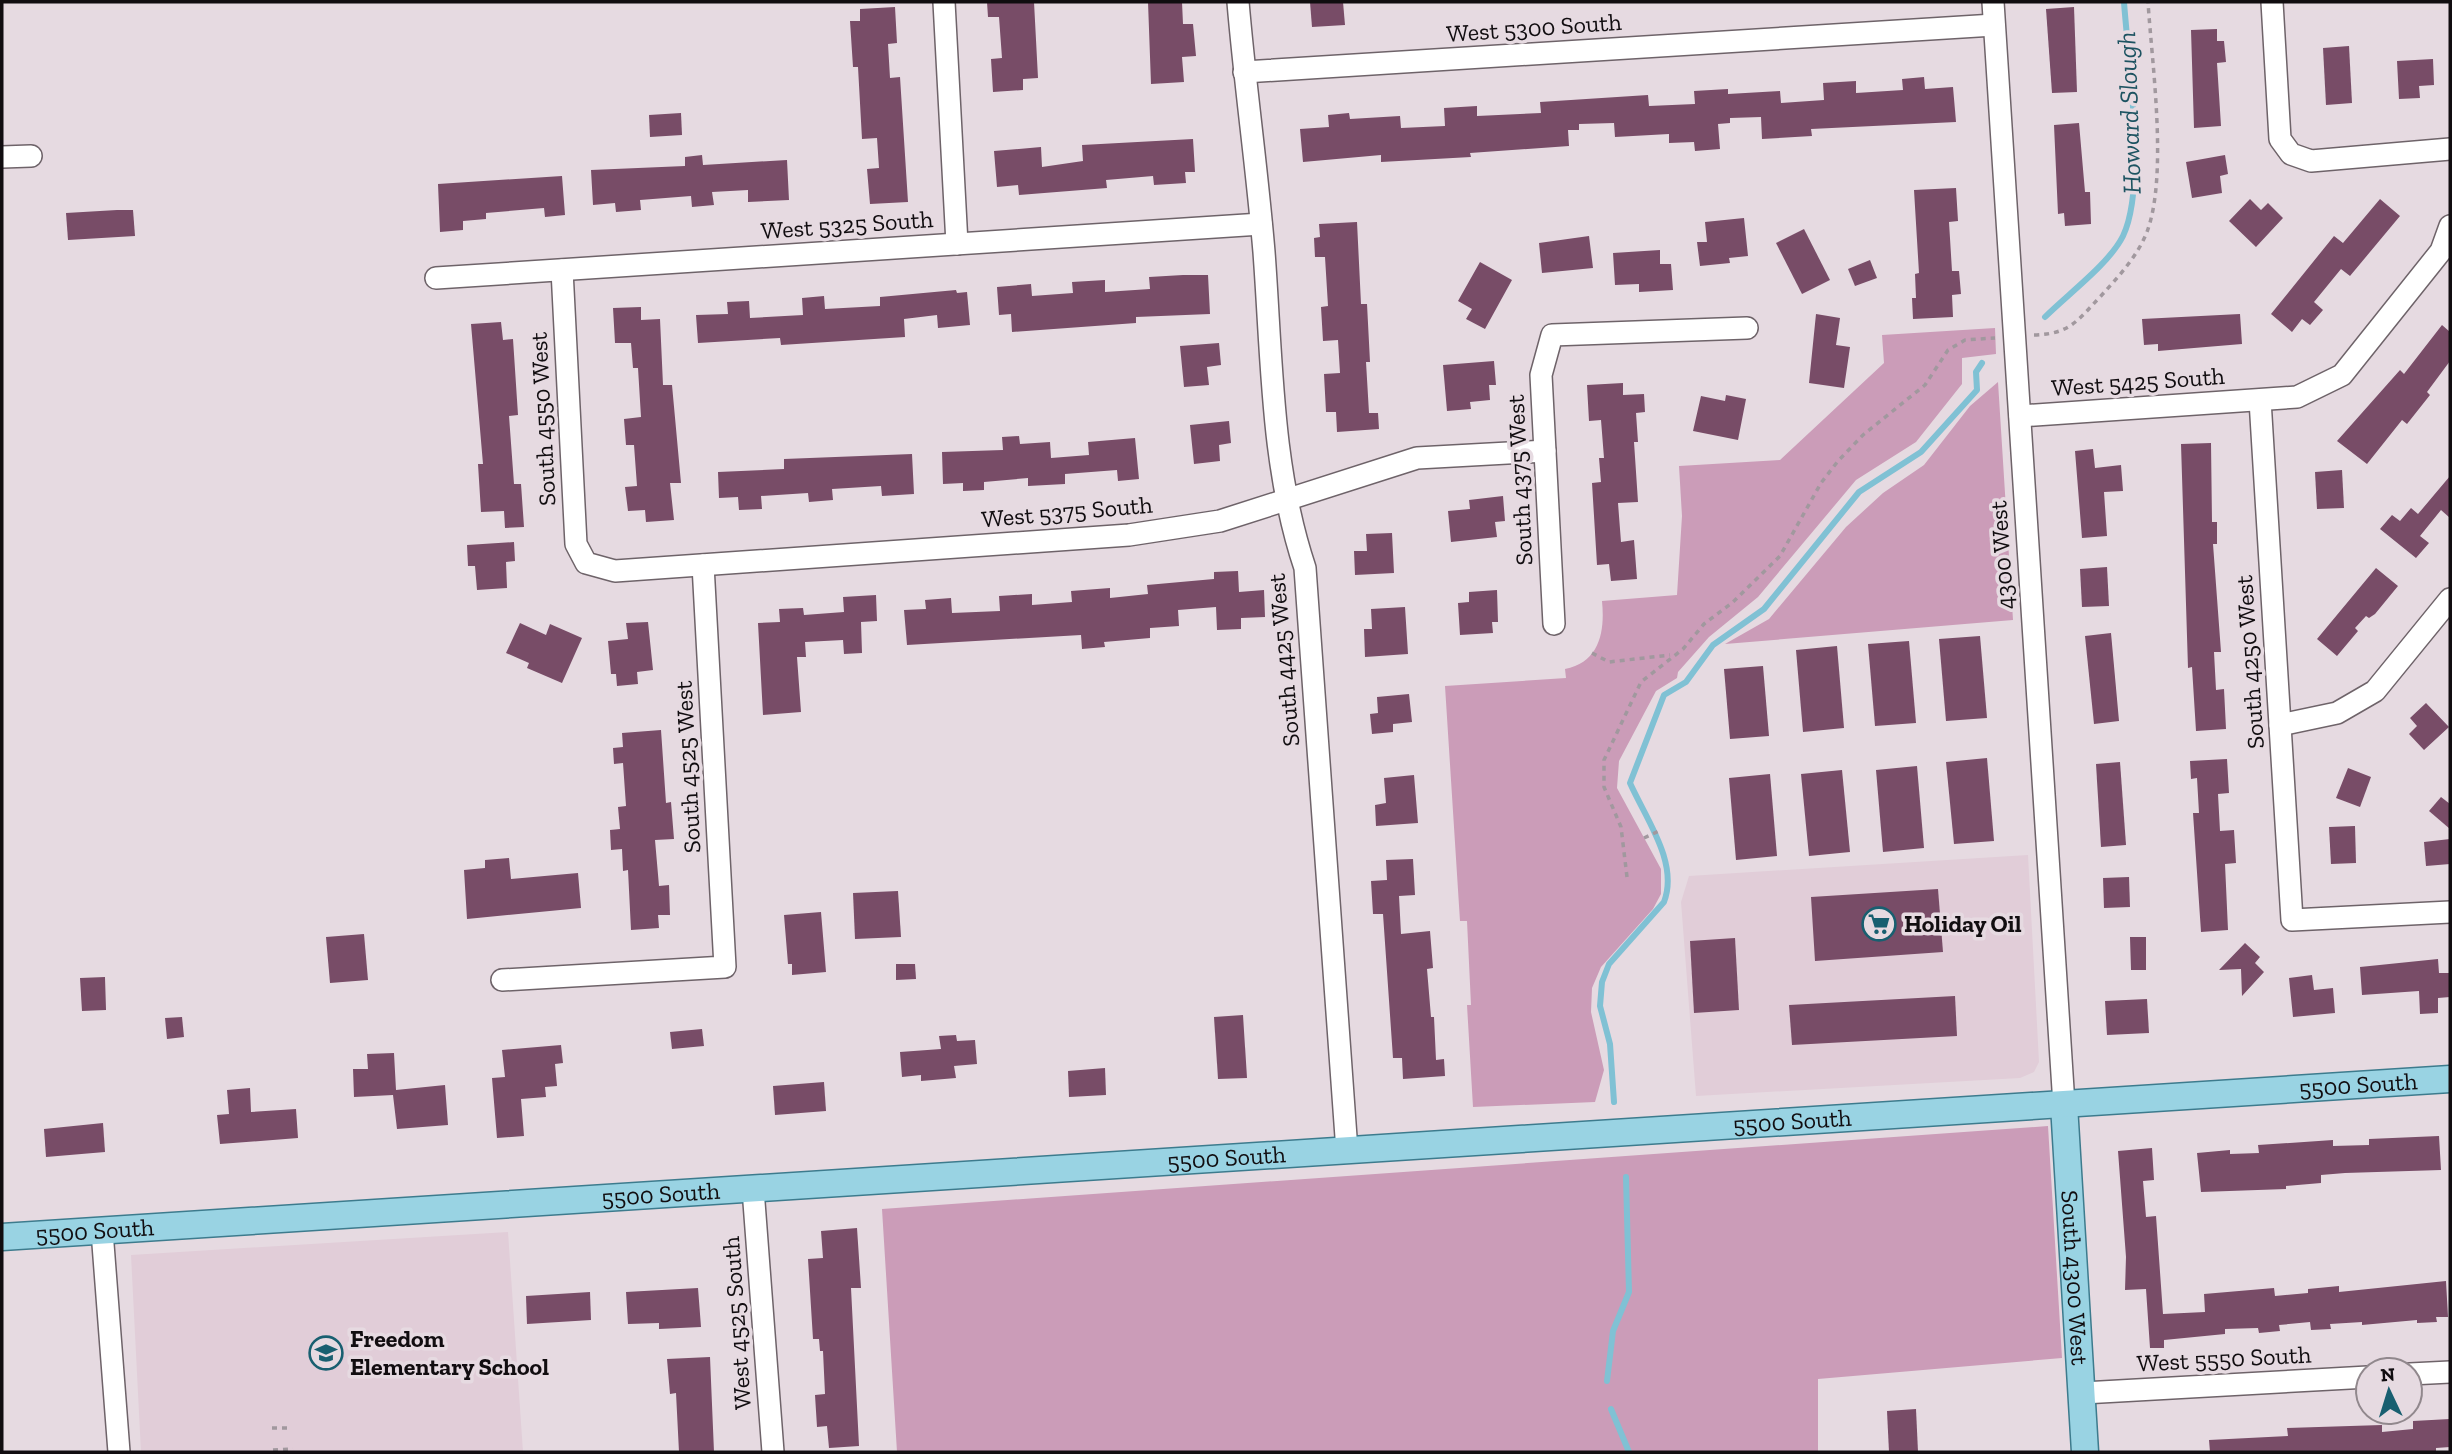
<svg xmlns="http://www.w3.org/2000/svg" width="2452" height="1454" font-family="'Zilla Slab',serif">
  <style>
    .built { fill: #e1cdd8 }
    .green { fill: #cb9cb8 }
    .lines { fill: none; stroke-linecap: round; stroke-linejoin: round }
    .stream { stroke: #80c1d4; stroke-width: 6 }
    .building { fill: #784c67 }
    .minor-casing { stroke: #6e6369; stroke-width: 24 }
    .major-casing { stroke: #3d7b8d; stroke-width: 29 }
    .path { stroke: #a1989e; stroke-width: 3.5; stroke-dasharray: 5 5; stroke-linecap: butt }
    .minor { stroke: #fff; stroke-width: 21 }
    .major { stroke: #99d3e3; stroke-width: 26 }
    .labels { text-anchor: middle; stroke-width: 7; stroke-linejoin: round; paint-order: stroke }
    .street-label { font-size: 24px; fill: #110d10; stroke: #e6dae1 }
    .poi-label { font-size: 24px; font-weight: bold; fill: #110d10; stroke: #e6dae1; text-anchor: start }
    .water-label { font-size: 26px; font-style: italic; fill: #1d5361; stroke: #e6dae1 }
  </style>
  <rect width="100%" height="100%" fill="#e6dae1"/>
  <g class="built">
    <path d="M2028,855L2039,1062L2034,1072L2020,1078L1696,1096L1681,902L1689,876Z"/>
    <path d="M508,1232L523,1452H141L131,1255Z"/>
  </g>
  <g class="green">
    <path d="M1995,328L1996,354L1962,358V384L1916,442L1856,480L1758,597L1709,637L1678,672L1677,678L1656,691L1619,761L1617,788L1661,869V894L1653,909L1601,967L1592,988L1591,1012L1604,1070L1595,1102L1473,1107L1467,1005H1471L1467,921H1460L1445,686L1566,678L1565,669C1600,662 1605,631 1602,601L1677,595L1682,516L1679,466L1780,460L1884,363L1882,335Z"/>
    <path d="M1998,382L2013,620L1725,644L1769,619L1846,527L1883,493L1924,465L1970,406Z"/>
    <path d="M2048,1126L2062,1358L1818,1379V1452H897L882,1209Z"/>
  </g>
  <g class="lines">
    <g class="stream">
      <path d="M2045,317C2068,294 2109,264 2123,236C2147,186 2128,60 2124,2"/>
      <path d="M1614,1102L1610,1044L1600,1006L1602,982L1609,964L1664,902C1679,863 1646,819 1630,783L1664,695L1686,682L1713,645L1764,609L1859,492L1921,452L1977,390L1976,372L1982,363"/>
      <path d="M1607,1381L1613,1331L1629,1292L1626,1177"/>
      <path d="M1611,1409L1629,1452"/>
    </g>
  </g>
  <g class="building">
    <path d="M987,2H1034L1038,78L1023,79V90L993,92L991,59L1002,58L999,17H988Z"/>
    <path d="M1148,2H1182L1183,24H1193L1196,56L1182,57L1184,82L1151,84Z"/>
    <path d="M1310,2H1343L1345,25L1312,27Z"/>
    <path d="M895,7L897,43L888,44L890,78L900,77L908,202L870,204L867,169L879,168L877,138L862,139L858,67H853L850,21H860V9Z"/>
    <path d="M2074,7L2077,92L2052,93L2046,9Z"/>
    <path d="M2217,29V41H2224L2226,62L2217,63L2221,126L2194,128L2191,30Z"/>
    <path d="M2349,46L2352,103L2326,105L2323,48Z"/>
    <path d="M2433,59L2434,85L2419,86L2420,98L2399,99L2397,61Z"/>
    <path d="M1924,77L1925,89L1953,87L1956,122L1811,129L1812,136L1762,139L1761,117L1730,118V123L1718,124L1720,149L1695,151L1694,142L1669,143V134L1615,137L1614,123L1579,124V130H1568L1569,146L1470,153L1471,157L1381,162V155L1303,162L1300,129L1329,127L1328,115L1349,113L1350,119L1400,116L1401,128L1445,126L1444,108L1477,106V116L1520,114L1541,113L1540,102L1648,95L1649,106L1695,104L1694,91L1728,89V94L1780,91L1781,103L1824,100L1823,83L1856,81V93L1903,90L1902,79Z"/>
    <path d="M681,113L682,135L650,137L649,115Z"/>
    <path d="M2079,123L2085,192H2090L2091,224L2065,226L2064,213L2058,214L2054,125Z"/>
    <path d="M1193,139L1195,172H1185L1186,183L1154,185L1153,176L1106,180L1107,188L1019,195L1018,185L997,187L994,151L1041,147L1042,167L1083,161L1082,145Z"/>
    <path d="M702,155L703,165L787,160L789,200L748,202V190L712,192L714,205L692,207L691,196L640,200L641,210L616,212L615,203L593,205L591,170L685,166V157Z"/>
    <path d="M2225,155L2228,174L2220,176L2222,193L2192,198L2186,162Z"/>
    <path d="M562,176L565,215L545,217L544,208L486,213V219L463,221V230L440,232L438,184Z"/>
    <path d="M1956,188L1958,221L1949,222L1952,271H1959L1961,294L1952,295L1953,317L1913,319L1912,298H1916L1915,274L1919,273L1914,190Z"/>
    <path d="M2250,199L2261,210L2268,203L2283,218L2256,247L2229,221Z"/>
    <path d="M2380,199L2400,216L2350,276L2341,269L2314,302L2323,310L2310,325L2302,319L2292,332L2271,314L2334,236L2343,243Z"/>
    <path d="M117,210H133L135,236L68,240L66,213Z"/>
    <path d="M1744,218L1748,256L1729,258L1730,263L1700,266L1697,242H1707L1705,222Z"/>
    <path d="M1357,222L1361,304H1367L1370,362H1366L1369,413H1378L1379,429L1337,432L1336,412H1326L1324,374L1340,373L1338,340L1323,341L1321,307L1328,306L1325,257H1315L1314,238L1320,237L1319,224Z"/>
    <path d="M1804,229L1830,280L1802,294L1776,243Z"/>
    <path d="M1589,236L1593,268L1542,273L1539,243Z"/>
    <path d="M1660,250V264H1671L1673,290L1639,292V284L1615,285L1613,253Z"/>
    <path d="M1870,260L1877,278L1855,286L1848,269Z"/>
    <path d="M1480,262L1512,280L1485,329L1466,319L1472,309L1458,301Z"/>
    <path d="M1183,275H1208L1210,314L1136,317V323L1012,332L1011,314L999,315L997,287L1031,284L1032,296L1073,293L1072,282L1105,280V292L1150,289L1149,277Z"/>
    <path d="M956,290L957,293L967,292L970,325L938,328L937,315L904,319L905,337L781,345L780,338L698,343L696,315L728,314L727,302L749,301L750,318L803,315L802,298L824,296L825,309L880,306V297Z"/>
    <path d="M641,307V320L660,319L663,385H672L681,483H670L674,520L646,522L645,510L628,511L625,487L637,486L634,445H626L624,419L641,417L638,368H633L631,343H615L613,308Z"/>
    <path d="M1816,314L1840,318L1836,345L1850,347L1844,388L1809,383Z"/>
    <path d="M2240,314L2242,344L2158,351V344L2144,345L2142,319Z"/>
    <path d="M501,322L503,340L513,339L518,415L509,416L514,484H521L524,527L505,528L504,511L481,512L478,464H483L471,324Z"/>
    <path d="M2442,325L2450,332V361L2427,392L2430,395L2407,424L2402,420L2367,464L2337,441L2400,370L2404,374Z"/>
    <path d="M1219,343L1221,365L1207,367L1209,385L1184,387L1180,346Z"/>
    <path d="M1494,361L1496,385H1489L1490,400L1470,402L1471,409L1447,411L1443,365Z"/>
    <path d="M1623,383V395L1644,394L1645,412L1636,413L1638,442H1634L1638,502L1618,503L1621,542L1634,540L1637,579L1611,581L1609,564L1597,565L1592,483L1601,482L1599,458H1604L1601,420L1589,421L1587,385Z"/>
    <path d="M1726,395L1746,399L1738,440L1693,431L1701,396L1725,401Z"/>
    <path d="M1229,421L1231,443L1219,445L1220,461L1194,464L1190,425Z"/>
    <path d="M1019,436L1020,444L1050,442L1051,458L1089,455L1088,442L1135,438L1139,479L1118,481L1117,470L1065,474V484L1028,486V478L984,482V490L963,491V483L943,484L942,452L1003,450L1002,437Z"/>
    <path d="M2211,443L2212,522H2217V544H2213L2221,652H2214L2216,690L2224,689L2226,729L2196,731L2192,667L2188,668L2181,444Z"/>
    <path d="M2093,449L2095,468L2121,465L2123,491L2104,492L2107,536L2082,538L2075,451Z"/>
    <path d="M912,454L914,494L882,496L881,486L832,489L833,500L809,502L808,493L761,496L762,509L739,510L738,497L719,498L718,472L784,469V459Z"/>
    <path d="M2342,470L2344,508L2317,509L2315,472Z"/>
    <path d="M2450,476V518L2441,510L2420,536L2429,543L2416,558L2380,529L2392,515L2400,521L2411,508L2418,514Z"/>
    <path d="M1503,496L1505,521L1495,522L1497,537L1451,542L1448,511L1470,509L1469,500Z"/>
    <path d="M1392,533L1394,573L1355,575L1354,551H1367L1366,534Z"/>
    <path d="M514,542L515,561L506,562L507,588L477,590L475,566H468L467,545Z"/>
    <path d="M2107,567L2109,606L2082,607L2080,569Z"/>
    <path d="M2376,568L2398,586L2375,614L2369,618L2366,616L2355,628L2358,631L2337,656L2317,639Z"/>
    <path d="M1238,571L1239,592L1264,590L1265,617L1241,618V629L1217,630L1216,607L1178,610L1179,626L1150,628V638L1104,642L1105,647L1082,649L1081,635L907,645L904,610L926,609L925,600L951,598L952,613L1000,611L999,596L1032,594V605L1072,602L1071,591L1110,588V598L1148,594L1147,585L1214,579V572Z"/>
    <path d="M1497,590L1498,622H1492L1493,633L1460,635L1458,603L1469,602V592Z"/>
    <path d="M876,595L877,621L861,622L862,653L844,654L843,640L805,642L806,657H797L801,712L763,715L758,623L780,622L779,609L803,608L804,615L844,612L843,597Z"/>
    <path d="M1405,607L1408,654L1365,657L1364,629H1372L1371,609Z"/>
    <path d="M648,622L653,670L637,672L638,684L617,686L616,674H611L608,641L628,639L626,623Z"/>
    <path d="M520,623L546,635L550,624L582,638L562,683L527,668L529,663L506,653Z"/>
    <path d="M2111,633L2119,721L2094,724L2085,636Z"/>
    <path d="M1980,636L1987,718L1946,721L1939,639Z"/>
    <path d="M1909,641L1916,723L1875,726L1868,644Z"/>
    <path d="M1837,646L1844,728L1803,732L1796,650Z"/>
    <path d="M1763,666L1769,736L1730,739L1724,669Z"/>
    <path d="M1409,694L1412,722L1393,724V732L1372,734L1370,714L1378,713L1377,697Z"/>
    <path d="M2426,703L2449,727L2424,750L2409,734L2417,726L2410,718Z"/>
    <path d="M661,730L666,803L671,802L674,839L655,840L659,886L669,885L670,915H658L659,928L631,930L628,870L623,871L622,849L611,850L610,830L620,829L618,807L626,806L623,763L614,764L613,748L623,747L622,733Z"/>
    <path d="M1987,758L1994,841L1954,844L1946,762Z"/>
    <path d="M2227,759L2229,793L2218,794L2220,831L2234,830L2236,863L2225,864L2228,930L2201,932L2193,813H2199L2197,778L2191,779L2190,761Z"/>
    <path d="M2120,762L2126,845L2101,847L2096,764Z"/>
    <path d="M1917,766L1924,848L1883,852L1876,770Z"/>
    <path d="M2348,768L2371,777L2360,807L2336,798Z"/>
    <path d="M1842,770L1850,852L1809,856L1801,774Z"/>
    <path d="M1770,774L1777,856L1736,860L1729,778Z"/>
    <path d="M1414,775L1418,823L1376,826L1375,805L1386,803L1384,778Z"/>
    <path d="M2441,797L2450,804V829L2429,811Z"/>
    <path d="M2355,826L2356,863L2331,864L2329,827Z"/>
    <path d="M2450,839V864L2426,866L2424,842Z"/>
    <path d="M509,858L511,879L578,873L581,908L467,919L464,870L485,868V860Z"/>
    <path d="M1413,859L1415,895L1399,896L1401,934L1430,931L1433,968L1427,969L1431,1017H1434L1436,1060L1444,1059L1445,1076L1403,1079L1402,1058H1393L1383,914H1373L1371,881L1387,880L1386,860Z"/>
    <path d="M2129,877L2130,907L2104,908L2103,878Z"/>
    <path d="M1938,889L1943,952L1815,961L1811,897Z"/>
    <path d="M898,891L901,937L855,939L853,893Z"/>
    <path d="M821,912L826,972L792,975V964H788L784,915Z"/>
    <path d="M364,934L368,980L330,983L326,937Z"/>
    <path d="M2130,937H2146V970H2131Z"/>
    <path d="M1735,938L1739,1010L1694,1013L1690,941Z"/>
    <path d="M2245,943L2260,957L2255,963L2264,972L2242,996L2241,969L2219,970Z"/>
    <path d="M2438,959L2439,973H2450V997L2438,998V1013L2420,1014L2419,991L2362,995L2360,967Z"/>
    <path d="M896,964H915L916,979L896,980Z"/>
    <path d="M2312,975L2314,990L2333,988L2335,1013L2293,1017L2289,978Z"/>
    <path d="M105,977L106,1010L82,1011L80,978Z"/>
    <path d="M1955,996L1957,1036L1792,1045L1789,1005Z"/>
    <path d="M2147,999L2149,1033L2107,1035L2105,1001Z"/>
    <path d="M1243,1015L1247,1078L1218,1079L1214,1017Z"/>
    <path d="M182,1017L184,1037L167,1039L165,1018Z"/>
    <path d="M702,1029L704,1046L672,1049L670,1032Z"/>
    <path d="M956,1035L957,1041L975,1040L977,1064L954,1066L956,1078L921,1081V1075L902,1077L900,1052L941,1049L939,1036Z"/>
    <path d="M561,1045L563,1063L555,1064L557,1086L545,1087L546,1097L521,1099L524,1136L497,1138L492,1078L505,1077L502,1050Z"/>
    <path d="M394,1053L396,1090L445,1085L448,1125L397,1129L393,1095L354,1097L353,1069H368L367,1054Z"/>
    <path d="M1105,1068L1106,1095L1069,1097L1068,1071Z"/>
    <path d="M824,1082L826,1111L775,1115L773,1086Z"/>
    <path d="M250,1088L251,1112L296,1109L298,1138L220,1144L217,1115L229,1114L227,1090Z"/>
    <path d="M103,1123L105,1152L46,1157L44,1129Z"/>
    <path d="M2439,1136L2441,1170L2345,1173L2321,1175V1183L2286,1186V1189L2201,1192L2197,1153L2230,1150V1154L2259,1153L2258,1145L2333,1140V1146L2369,1145V1139Z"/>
    <path d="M2152,1148L2154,1180L2143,1181L2146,1217L2156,1216L2163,1314L2205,1312L2204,1294L2274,1288L2275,1296L2308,1293V1289L2339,1286V1292L2446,1281L2448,1317H2436L2437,1322L2417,1323V1320L2362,1325V1322L2330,1324L2331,1329L2311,1330L2310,1322L2279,1325L2280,1331L2259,1333L2258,1328L2225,1329V1334L2164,1340V1348H2150L2146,1289L2125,1290L2126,1257L2118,1151Z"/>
    <path d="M857,1228L861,1288H851L859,1446L829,1448L827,1426L817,1427L815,1395L825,1394L823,1351H820L819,1339H813L808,1259L823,1258L821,1231Z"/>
    <path d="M698,1288L701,1327L659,1329V1323L628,1324L626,1292Z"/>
    <path d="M590,1292L591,1320L527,1324L526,1296Z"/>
    <path d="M710,1357L714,1452H679L676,1393L670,1394L667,1359Z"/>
    <path d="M1916,1409L1918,1452H1889L1887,1411Z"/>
    <path d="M2450,1419V1447L2436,1448V1452H2210L2209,1440L2288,1436L2287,1428L2382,1425V1432L2413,1429V1421Z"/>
  </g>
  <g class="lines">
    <defs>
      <g id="minor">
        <path d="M944,2L957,244"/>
        <path d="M1238,2C1245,85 1257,168 1264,252C1272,358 1271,467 1305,568L1347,1151"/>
        <path d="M1993,2L2064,1105"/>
        <path d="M2272,2L2280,139L2291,154L2311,161L2450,149"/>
        <path d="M1244,72L1994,25"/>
        <path d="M2,157L31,156"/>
        <path d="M562,270L576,544L586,563L615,571L1129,535L1220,521L1417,458L1545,451"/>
        <path d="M436,278L1261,224"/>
        <path d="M2260,400L2292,920L2450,912"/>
        <path d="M2020,416L2297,397L2342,375L2441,251L2450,226"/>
        <path d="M1554,624L1541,375L1552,335L1747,328"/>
        <path d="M2280,725L2337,713L2375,691L2450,599"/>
        <path d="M502,980L725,967L703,565"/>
        <path d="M753,1189L773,1452"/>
        <path d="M102,1231L119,1452"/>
        <path d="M2410,1374L2450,1372"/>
        <path d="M2083,1393L2368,1377"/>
      </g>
      <g id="major">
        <path id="s1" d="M2064,1105L2085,1452"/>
        <path id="s2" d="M2,1237L2450,1079"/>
      </g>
    </defs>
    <use href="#minor" class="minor-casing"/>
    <use href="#major" class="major-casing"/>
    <g class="path">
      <path d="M2034,335C2070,334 2077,321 2100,297C2118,277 2137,257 2147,232C2168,175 2152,65 2148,2"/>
      <path d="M1592,653L1609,662L1670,655"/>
      <path d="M1644,838L1661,830"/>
      <path d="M1627,877L1621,827L1604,787V760L1641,682L1683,649L1704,624L1733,602L1780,556L1821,483L1838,461L1863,435L1925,385L1948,350L1965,340L1995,338"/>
      <path d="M272,1428H292"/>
      <path d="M273,1450L293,1449"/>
    </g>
    <use href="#minor" class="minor"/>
    <use href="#major" class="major"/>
  </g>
  <defs>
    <symbol id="supermarket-ring" viewBox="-11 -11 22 22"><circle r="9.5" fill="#e6dae1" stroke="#185f70" stroke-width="1.5"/><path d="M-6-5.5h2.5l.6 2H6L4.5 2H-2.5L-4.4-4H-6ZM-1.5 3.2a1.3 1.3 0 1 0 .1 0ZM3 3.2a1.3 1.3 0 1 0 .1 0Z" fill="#185f70"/></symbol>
    <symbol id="school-ring" viewBox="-11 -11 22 22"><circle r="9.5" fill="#e6dae1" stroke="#185f70" stroke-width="1.5"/><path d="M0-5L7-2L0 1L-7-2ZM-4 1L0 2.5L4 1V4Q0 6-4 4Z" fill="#185f70"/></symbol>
  </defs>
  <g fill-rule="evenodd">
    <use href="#supermarket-ring" x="1860" y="905" width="38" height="38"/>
    <use href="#school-ring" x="307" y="1334" width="38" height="38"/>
  </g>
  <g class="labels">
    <g class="street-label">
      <text transform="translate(1534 28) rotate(-4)" y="8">West 5300 South</text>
      <text transform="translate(847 225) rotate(-4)" y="8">West 5325 South</text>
      <text transform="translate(2138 382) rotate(-4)" y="8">West 5425 South</text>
      <text transform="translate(543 419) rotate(-93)" y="8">South 4550 West</text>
      <text transform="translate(1520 480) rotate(-93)" y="8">South 4375 West</text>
      <text transform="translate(1067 512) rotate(-5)" y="8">West 5375 South</text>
      <text transform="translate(2002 555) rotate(-94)" y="8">4300 West</text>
      <text transform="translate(1284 660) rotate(-95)" y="8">South 4425 West</text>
      <text transform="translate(2250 662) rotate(-94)" y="8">South 4250 West</text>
      <text transform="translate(688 767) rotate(-93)" y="8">South 4525 West</text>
      <text dy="8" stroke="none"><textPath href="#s2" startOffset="2361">5500 South</textPath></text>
      <text dy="8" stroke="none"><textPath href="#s2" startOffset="1794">5500 South</textPath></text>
      <text dy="8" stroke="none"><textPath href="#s2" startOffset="1227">5500 South</textPath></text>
      <text dy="8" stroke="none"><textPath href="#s2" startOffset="660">5500 South</textPath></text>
      <text dy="8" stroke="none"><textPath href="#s2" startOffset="93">5500 South</textPath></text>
      <text dy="8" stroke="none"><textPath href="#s1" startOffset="173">South 4300 West</textPath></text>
      <text transform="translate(737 1323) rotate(-94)" y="8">West 4525 South</text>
      <text transform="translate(2224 1359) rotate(-3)" y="8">West 5550 South</text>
    </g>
    <g class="poi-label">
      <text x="1904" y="932">Holiday Oil</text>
      <text x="350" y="1347">Freedom<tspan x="350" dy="28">Elementary School</tspan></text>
    </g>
    <g class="water-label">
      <text transform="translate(2129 113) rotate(-92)" y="9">Howard Slough</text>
    </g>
  </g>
  <rect width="2452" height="1454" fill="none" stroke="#110d10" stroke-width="7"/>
  <g transform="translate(2389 1391) rotate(356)"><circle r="33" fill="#e6dae1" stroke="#91888d" stroke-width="2"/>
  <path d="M0-5L12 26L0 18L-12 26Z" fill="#185f70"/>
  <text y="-10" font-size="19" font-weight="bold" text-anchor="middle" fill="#110d10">N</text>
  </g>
</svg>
